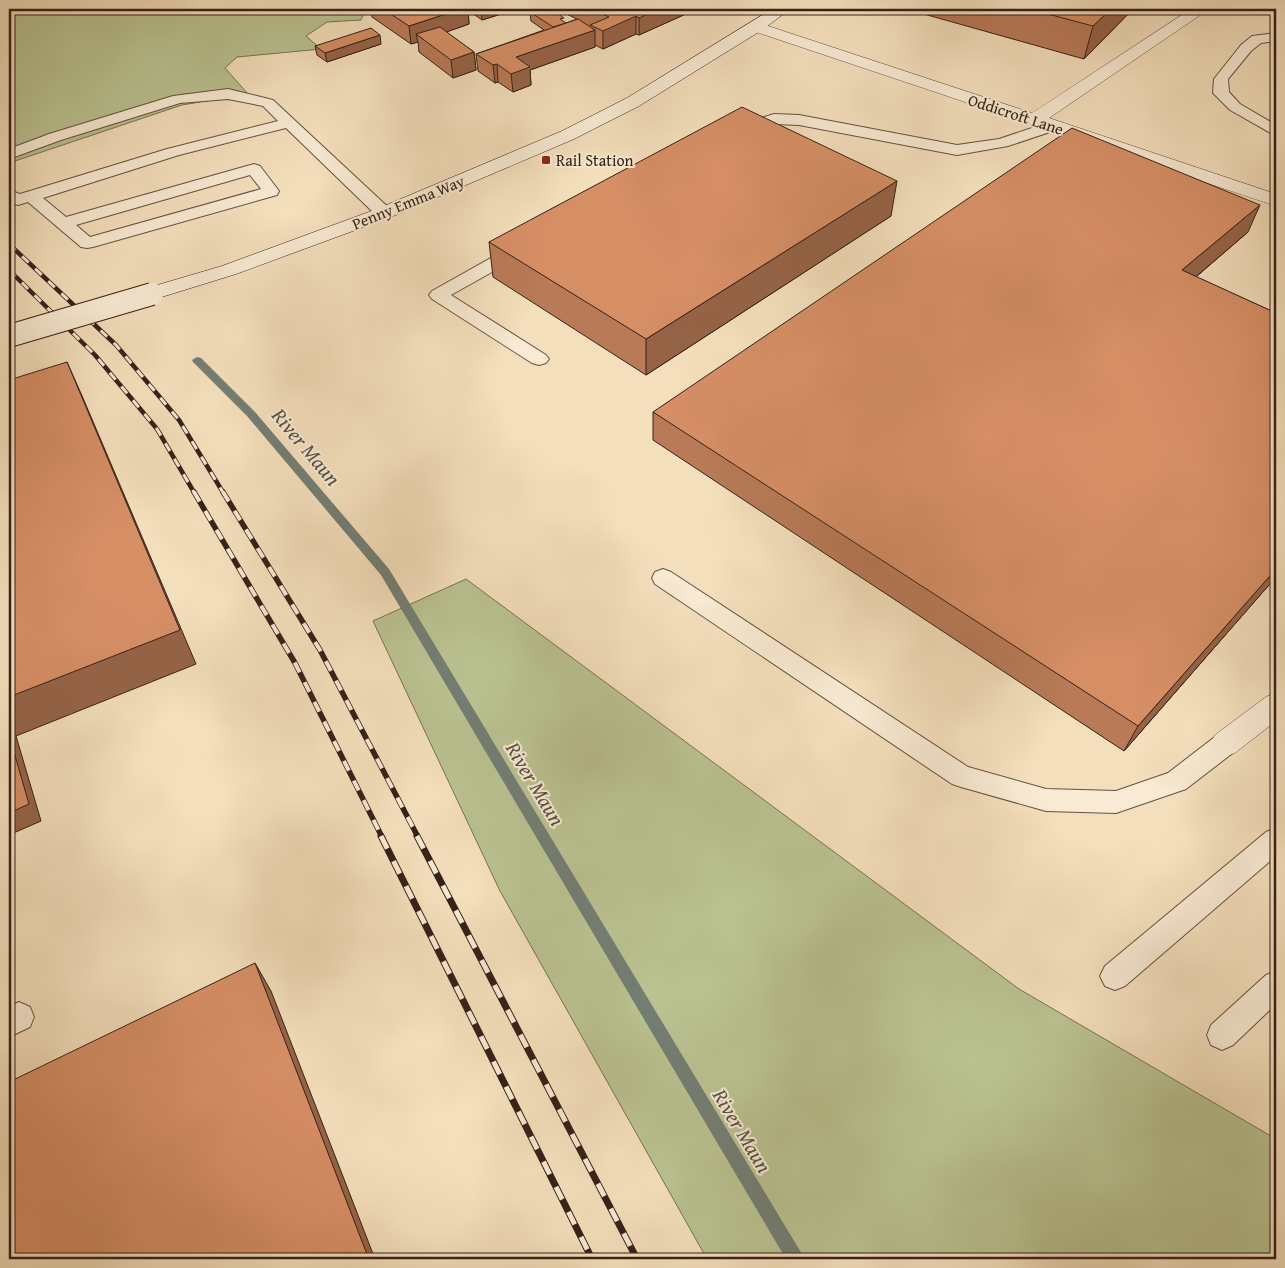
<svg xmlns="http://www.w3.org/2000/svg" width="1285" height="1268" font-family="'Gentium Book Plus',serif">
  <style>
    .green { fill: #bac291; stroke: #787254 }
    .lines { fill: none; stroke-linecap: round; stroke-linejoin: round }
    .stream { fill: #737e74; fill-rule: evenodd }
    .lane-casing { stroke: #665041; stroke-width: 2 }
    .street-casing { stroke: #665041; stroke-width: 1 }
    .secondary-casing { stroke: #362118; stroke-width: 1 }
    .lane { fill: #f8ead3; fill-rule: evenodd }
    .street { fill: #f8ead3; fill-rule: evenodd }
    .secondary { fill: #f8ead3; fill-rule: evenodd }
    .rail-far2-casing { stroke: #362118; stroke-width: 4.5 }
    .rail-far1-casing { stroke: #362118; stroke-width: 5.5 }
    .rail-casing { stroke: #362118; stroke-width: 7 }
    .rail-far2 { stroke: #f8ead3; stroke-width: 3; stroke-dasharray: 9; stroke-linecap: butt }
    .rail-far1 { stroke: #f8ead3; stroke-width: 4; stroke-dasharray: 11; stroke-linecap: butt }
    .rail { stroke: #f8ead3; stroke-width: 5; stroke-dasharray: 14; stroke-linecap: butt }
    .secondary-bridge-casing { stroke: #362118; stroke-width: 24; stroke-linecap: butt }
    .secondary-bridge { stroke: #f8ead3; stroke-width: 22 }
    .wall { fill: #b87a57; stroke: #362118 }
    .shaded-wall { fill: #966347; stroke: #362118 }
    .building { fill: #d68e65; stroke: #362118 }
    .poi-dot { fill: #8f2418; stroke: #f8ead3; stroke-width: 2 }
    .labels { text-anchor: middle; stroke-width: 4; stroke-linejoin: round; paint-order: stroke }
    .far-street-label { font-size: 16px; fill: #362118; stroke: #f8ead3 }
    .far-poi-label { font-size: 16px; fill: #362118; stroke: #f8ead3; text-anchor: start }
    .water-label { font-size: 21px; font-style: italic; fill: #555046; stroke: #f8ead3 }
  </style>
  <rect width="100%" height="100%" fill="#f4dfbc"/>
  <filter id="stains"><feTurbulence type="fractalNoise" baseFrequency=".004" numOctaves="4"/><feColorMatrix values="0 0 0 0 .2 0 0 0 0 .09 0 0 0 0 .02 0 0 0 .5 -.17"/></filter>
  <radialGradient id="worn" r=".72"><stop offset=".6" stop-color="#630" stop-opacity="0"/><stop offset="1" stop-color="#630" stop-opacity=".3"/></radialGradient>
  <g class="green">
    <path d="M9,9H304L306,14L315,9H366L361,20L327,22L306,36L321,49L237,57L225,68L248,94L182,105L9,163Z"/>
    <path d="M466,579L1019,989L1276,1139V1259H707L500,891L373,621Z"/>
  </g>
  <g class="lines">
    <path class="stream" d="M197,357L201,358L255,412L389,569L805,1259H786L381,575L247,416L193,362L192,360Z"/>
    <defs>
      <g id="lane">
        <path d="M1276,33V41L1261,43L1251,51L1228,79L1229,92L1240,104L1276,125V136L1230,110L1213,93L1214,79L1241,45L1252,36Z"/>
        <path d="M228,89L273,100L390,209L393,213L390,217H378L286,128L179,155L43,198L66,217L254,164L260,166L279,191L277,195L93,247L87,248L81,247L28,202L18,205L9,202V190L20,194L167,149L278,121L263,106L228,99L180,103L61,140L9,159V149L49,134L173,96ZM250,175L261,189L90,237L76,225Z"/>
        <path d="M774,114L799,115L957,145L999,139L1053,121L1059,123L1061,126L1059,129L1008,146L957,155L799,125L775,124L738,135L732,133L730,130L732,127Z"/>
        <path d="M520,244L526,245L529,249L526,253L451,295L546,355L549,359L546,363L539,365L532,363L432,299L429,295L432,291L514,245Z"/>
        <path d="M663,569L671,572L968,767L1046,789L1116,791L1168,773L1216,736L1225,733L1234,736L1238,744L1234,752L1186,789L1116,813L1046,811L961,787L952,784L655,584L652,578L655,572Z"/>
        <path d="M1276,828V856L1125,986L1115,990L1105,986L1100,976L1105,966L1266,832Z"/>
        <path d="M1276,971V1004L1233,1045L1222,1050L1211,1045L1207,1035L1211,1025L1266,975Z"/>
        <path d="M19,1002L30,1007L34,1017L30,1027L9,1037V1007Z"/>
      </g>
      <g id="street">
        <path d="M1191,9H1209L1049,118L1276,194V206L750,30L748,27L750,24H762L1032,113Z"/>
        <path d="M1276,693V721L1235,753L1225,756L1215,753L1210,744L1215,735L1266,697Z"/>
      </g>
      <path id="secondary" d="M772,9H790L762,30L639,106L574,139L391,217L236,274L152,300L144,299L141,294L144,289L222,266L377,209L562,131L627,98Z"/>
    </defs>
    <use href="#lane" class="lane-casing"/>
    <use href="#street" class="street-casing"/>
    <use href="#secondary" class="secondary-casing"/>
    <use href="#lane" class="lane"/>
    <use href="#street" class="street"/>
    <use href="#secondary" class="secondary"/>
    <defs>
      <g id="rail-far2">
        <path d="M9,244L116,345L179,420L224,494"/>
        <path d="M9,270L95,355L157,429L195,494"/>
      </g>
      <g id="rail-far1">
        <path d="M194,492L295,663L382,837"/>
        <path d="M223,492L320,650L418,837"/>
      </g>
      <g id="rail">
        <path d="M381,836L592,1259"/>
        <path d="M417,836L637,1259"/>
      </g>
    </defs>
    <use href="#rail-far2" class="rail-far2-casing"/>
    <use href="#rail-far1" class="rail-far1-casing"/>
    <use href="#rail" class="rail-casing"/>
    <use href="#rail-far2" class="rail-far2"/>
    <use href="#rail-far1" class="rail-far1"/>
    <use href="#rail" class="rail"/>
    <defs>
      <path id="secondary-bridge" d="M9,336L152,294"/>
    </defs>
    <use href="#secondary-bridge" class="secondary-bridge-casing"/>
    <use href="#secondary-bridge" class="secondary-bridge"/>
  </g>
  <g class="wall">
    <path d="M371,9H415L422,13L429,11L426,9H468L469,24L446,32L474,52L476,70L453,78L419,52L418,42L411,44L372,17Z"/>
    <path d="M471,9H517L482,20L472,13Z"/>
    <path d="M558,9H688V13L639,35L636,34L603,49L595,45V47L530,70L531,85L513,92L498,82L495,83L478,71L476,54L544,30L531,21L530,12L566,23L577,19L558,10Z"/>
    <path d="M906,9H1133L1084,59Z"/>
    <path d="M381,44L327,62L317,55L315,46Z"/>
    <path d="M891,216L646,375L493,277L489,242Z"/>
    <path d="M1248,232L1196,277L1276,313V577L1124,751L653,440V412Z"/>
  </g>
  <g class="shaded-wall">
    <path d="M461,9H468L469,24L424,40L416,34L418,42L411,44L409,26Z"/>
    <path d="M481,9H517L482,20Z"/>
    <path d="M659,9H688V13L639,35V18L636,16V34L603,49V31L632,14Z"/>
    <path d="M1111,9H1133L1084,59L1093,26Z"/>
    <path d="M595,30V47L530,70L531,85L513,92L511,74L516,57Z"/>
    <path d="M380,35L381,44L327,62L325,53Z"/>
    <path d="M474,52L476,70L453,78L451,60Z"/>
    <path d="M497,64L498,82L495,83L493,65Z"/>
    <path d="M897,181L891,216L646,375V339Z"/>
    <path d="M1260,205L1248,232L1171,298L1182,270Z"/>
    <path d="M67,362L83,398L196,664L16,736L41,821L9,835V697Z"/>
    <path d="M1276,569V577L1124,751L1138,726Z"/>
    <path d="M255,963L271,991L375,1259H365Z"/>
  </g>
  <g class="building">
    <path d="M383,9H415L422,13L435,9H461L409,26Z"/>
    <path d="M540,9H551L564,18L560,19L566,23L553,27L530,12Z"/>
    <path d="M591,9H659L639,18L636,16L603,31L590,25L609,17Z"/>
    <path d="M1029,9H1111L1093,26Z"/>
    <path d="M578,19L595,30L516,57L530,67L511,74L497,64L493,65L476,54Z"/>
    <path d="M440,27L474,52L451,60L416,34Z"/>
    <path d="M371,28L380,35L325,53L315,46Z"/>
    <path d="M742,107L897,181L646,339L489,242Z"/>
    <path d="M1072,128L1260,205L1182,270L1276,313V569L1138,726L653,412Z"/>
    <path d="M67,362L180,630L9,697V380Z"/>
    <path d="M9,735L29,804L9,813Z"/>
    <path d="M255,963L368,1257L365,1259H9V1082Z"/>
  </g>
  <rect class="poi-dot" x="541" y="155" width="10" height="10" rx="2.5"/>
  <g class="labels">
    <g class="far-street-label">
      <text transform="translate(1016 114) rotate(18)" y="6">Oddicroft Lane</text>
      <text transform="translate(408 202) rotate(-22)" y="6">Penny Emma Way</text>
    </g>
    <g class="far-poi-label">
      <text x="556" y="166">Rail Station</text>
    </g>
    <g class="water-label">
      <text transform="translate(306 447) rotate(50)" y="7">River Maun</text>
      <text transform="translate(535 784) rotate(59)" y="7">River Maun</text>
      <text transform="translate(742 1131) rotate(59)" y="7">River Maun</text>
    </g>
  </g>
  <rect width="1285" height="1268" fill="none" stroke="#f4dfbc" stroke-width="30"/>
  <rect x="10" y="10" width="1265" height="1248" fill="none" stroke="#362118" stroke-width="2.5"/>
  <rect x="15" y="15" width="1255" height="1238" fill="none" stroke="#362118"/>
  <rect width="100%" height="100%" filter="url(#stains)"/>
  <rect width="100%" height="100%" fill="url(#worn)"/>
</svg>
